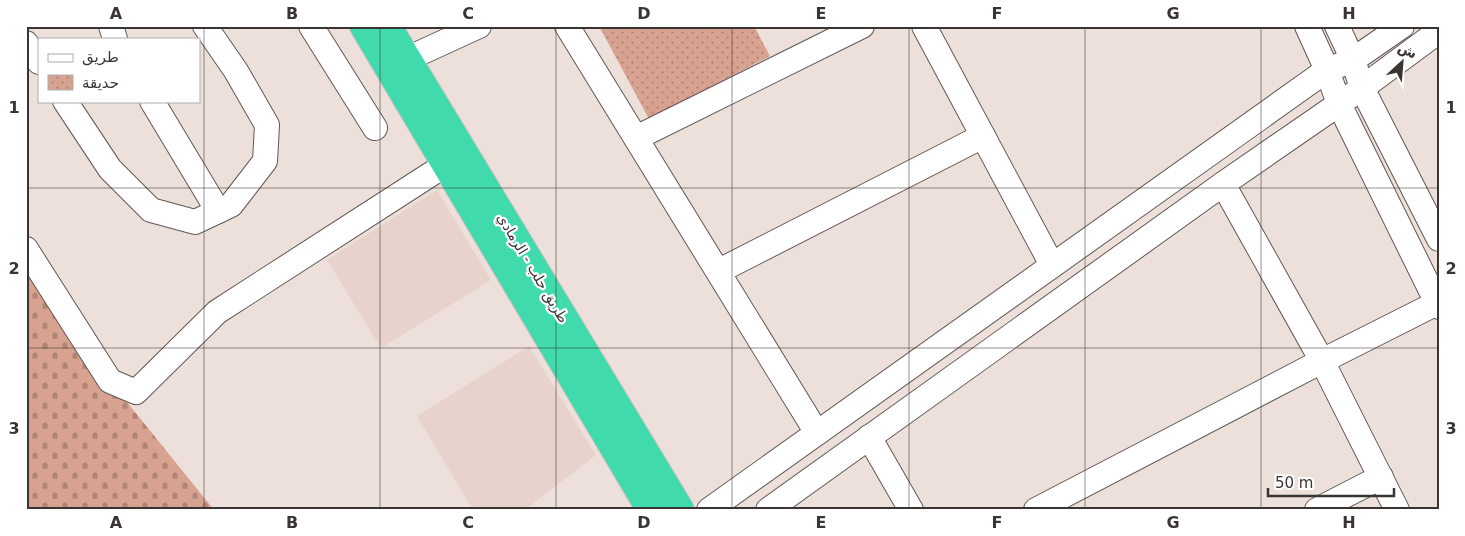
<svg xmlns="http://www.w3.org/2000/svg" width="1465" height="536" font-family="'DejaVu Sans','Noto Naskh Arabic',sans-serif">
  <style>
    .built { fill: #e7d3cb }
    .cemetery { fill: url(#cemetery-stones) }
    .park { fill: url(#park-dots) }
    .lines { fill: none; stroke-linecap: round; stroke-linejoin: round }
    .minor-casing { stroke: #625753; stroke-width: 26 }
    .highway-casing { stroke: #c4c2c2; stroke-width: 30 }
    .minor { stroke: #fff; stroke-width: 24 }
    .highway { stroke: #40daad; stroke-width: 28 }
    .grid { fill: none; stroke: #3a3433; stroke-width: 1; stroke-opacity: 0.55 }
    .labels { text-anchor: middle; stroke-width: 4.5; stroke-linejoin: round; paint-order: stroke }
    .street-label { font-size: 14px; fill: #3a3433; stroke: #fff }
    .neatline { fill: none; stroke: #3a3433; stroke-width: 2 }
    .grid-label { font-size: 16px; text-anchor: middle; font-weight: bold; fill: #3a3433 }
  </style>
  <defs>
    <pattern id="cemetery-stones" width="16" height="16" patternUnits="userSpaceOnUse" patternTransform="scale(1.25)"><rect width="16" height="16" fill="#d7a28f"/><path d="M2 7V4a2 2 0 0 1 4 0v3zM10 15v-3a2 2 0 0 1 4 0v3z" fill="#af8575"/></pattern>
    <pattern id="park-dots" width="8" height="8" patternUnits="userSpaceOnUse" patternTransform="scale(1.25)"><rect width="8" height="8" fill="#d7a28f"/><path d="M2 2h.1M6 6h.1" fill="none" stroke="#af8575" stroke-width="1.8" stroke-linecap="round"/></pattern>
  </defs>
  <rect width="100%" height="100%" fill="#ede0db"/>
  <g class="built">
    <path d="M437,190L491,280L381,348L327,260Z"/>
    <path d="M529,346L596,455L524,510H473L417,416Z"/>
  </g>
  <path class="cemetery" d="M26,273L110,381L214,510H26Z"/>
  <path class="park" d="M599,26H754L770,56L649,119Z"/>
  <g class="lines">
    <defs>
      <g id="minor">
        <path d="M111,26L115,39"/>
        <path d="M311,26L375,128"/>
        <path d="M567,26L817,433"/>
        <path d="M924,26L1052,265"/>
        <path d="M1307,26L1327,70L1339,104L1439,307"/>
        <path d="M1337,26L1353,60L1362,88L1439,239"/>
        <path d="M26,43L39,62"/>
        <path d="M407,59L479,26"/>
        <path d="M65,101L110,169L151,210L195,222L231,205L265,161L267,125L236,71L205,26"/>
        <path d="M152,101L218,211"/>
        <path d="M636,138L862,26"/>
        <path d="M1223,184L1322,361L1397,510"/>
        <path d="M26,249L110,381L136,392L217,312L445,165"/>
        <path d="M719,271L983,136"/>
        <path d="M869,437L911,510"/>
        <path d="M709,510L1327,70L1353,60L1402,26"/>
        <path d="M768,510L1223,184L1362,88L1439,31"/>
        <path d="M1036,510L1322,361L1437,303"/>
        <path d="M1317,510L1381,477"/>
      </g>
      <g id="highway">
        <path d="M364,26L651,510"/>
        <path d="M387,26L680,510"/>
      </g>
    </defs>
    <use href="#minor" class="minor-casing"/>
    <use href="#highway" class="highway-casing"/>
    <use href="#minor" class="minor"/>
    <use href="#highway" class="highway"/>
  </g>
  <path class="grid" d="M204,26V510M380,26V510M556,26V510M732,26V510M909,26V510M1085,26V510M1261,26V510M26,188H1439M26,348H1439"/>
  <g class="labels">
    <g class="street-label">
      <text transform="translate(533 268) rotate(59)" y="5">طريق حلب - الرمادي</text>
    </g>
  </g>
  <rect width="1465" height="536" fill="none" stroke="#ffffff" stroke-width="55"/>
  <rect x="38" y="38" width="162" height="65" fill="#ffffff" stroke="#b0aead"/>
  <rect x="48" y="54" width="25" height="8" fill="#ffffff" stroke="#b0aead"/>
  <text x="82" y="62" font-size="15" fill="#3a3433">طريق</text>
  <rect x="48" y="75" width="25" height="15" fill="url(#park-dots)" stroke="#b0aead"/>
  <text x="82" y="88" font-size="15" fill="#3a3433">حديقة</text>
  <g transform="translate(1402 62) rotate(26)" stroke="#ffffff" stroke-width="4" paint-order="stroke">
  <path d="M0-4L9 19L0 12L-9 19Z" fill="#3a3433"/>
  <text y="-8" font-size="14" font-weight="bold" text-anchor="middle" fill="#3a3433">ش</text>
  </g>
  <path d="M1268 488v8h126v-8" fill="none" stroke="#3a3433" stroke-width="2.5"/>
  <text x="1275" y="488" font-size="15" fill="#3a3433" stroke="#ffffff" stroke-width="4" paint-order="stroke">50 m</text>
  <rect x="28" y="28" width="1410" height="480" class="neatline"/>
  <g class="grid-label">
    <text x="116" y="19">A</text>
    <text x="292" y="19">B</text>
    <text x="468" y="19">C</text>
    <text x="644" y="19">D</text>
    <text x="821" y="19">E</text>
    <text x="997" y="19">F</text>
    <text x="1173" y="19">G</text>
    <text x="1349" y="19">H</text>
    <text x="14" y="113">1</text>
    <text x="1451" y="113">1</text>
    <text x="14" y="274">2</text>
    <text x="1451" y="274">2</text>
    <text x="14" y="434">3</text>
    <text x="1451" y="434">3</text>
    <text x="116" y="528">A</text>
    <text x="292" y="528">B</text>
    <text x="468" y="528">C</text>
    <text x="644" y="528">D</text>
    <text x="821" y="528">E</text>
    <text x="997" y="528">F</text>
    <text x="1173" y="528">G</text>
    <text x="1349" y="528">H</text>
  </g>
</svg>
